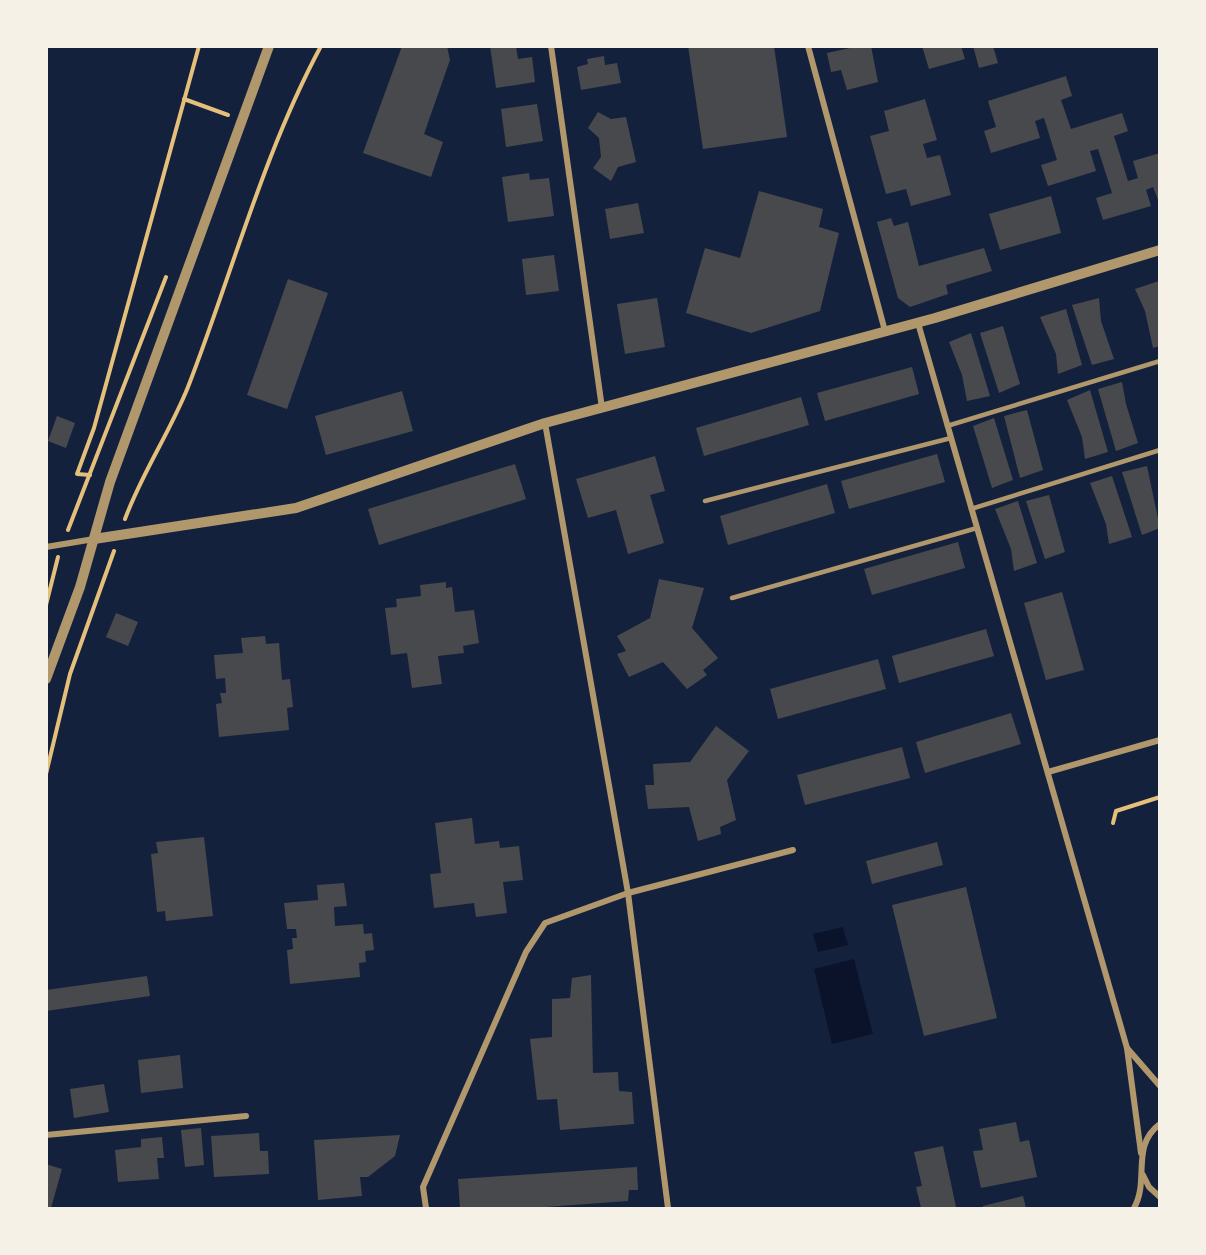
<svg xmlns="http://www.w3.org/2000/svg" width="1206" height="1255" font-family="Jost,sans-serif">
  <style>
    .water { fill: #0b132b }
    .building { fill: #48494c }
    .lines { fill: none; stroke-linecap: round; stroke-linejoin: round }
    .path { stroke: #e5c07b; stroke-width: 4 }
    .service { stroke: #b1986c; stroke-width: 4.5 }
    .minor { stroke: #b1986c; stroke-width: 6 }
    .tertiary { stroke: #b1986c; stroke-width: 10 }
  </style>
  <rect width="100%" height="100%" fill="#14213d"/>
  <g class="water">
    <path d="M843,927L848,945L818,952L813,934Z"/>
    <path d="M854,959L873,1034L832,1044L814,969Z"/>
  </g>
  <g class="building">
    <path d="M402,46H447L450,60L424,134L443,142L431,177L363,153Z"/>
    <path d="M490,46H516L518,59L532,57L535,82L496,88Z"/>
    <path d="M688,46H774L787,137L703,149Z"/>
    <path d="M859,46H871L878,82L847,90L841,70L831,72L827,53Z"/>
    <path d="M922,46H961L965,59L929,69Z"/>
    <path d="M973,46H993L998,63L979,68Z"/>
    <path d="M604,56L605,65L617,63L621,83L581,90L577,67L588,64L587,59Z"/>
    <path d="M1066,76L1072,96L1061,100L1071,129L1122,113L1128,131L1114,136L1128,181L1138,178L1133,161L1160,153V205L1153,187L1146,190L1151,206L1103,220L1096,198L1112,193L1098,149L1090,151L1096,171L1048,186L1041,165L1057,160L1044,118L1035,121L1040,138L991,153L984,131L996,127L988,101Z"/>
    <path d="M925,99L937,140L923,144L927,158L940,155L951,195L911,206L906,189L886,194L870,136L889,131L884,111Z"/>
    <path d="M537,104L543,141L506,147L501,109Z"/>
    <path d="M598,112L611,119L626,117L636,162L618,167L611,181L593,168L601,157L599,138L588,128Z"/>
    <path d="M529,173L530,180L549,178L554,216L508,222L502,177Z"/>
    <path d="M759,191L823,209L819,227L839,233L820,311L751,333L686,313L705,248L740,258Z"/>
    <path d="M1051,196L1061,233L1000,250L989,214Z"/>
    <path d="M638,203L644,233L610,239L605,209Z"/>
    <path d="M891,218L894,226L908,222L919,266L984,248L992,271L946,285L948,294L910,307L898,298L877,222Z"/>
    <path d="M554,255L559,291L526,295L522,259Z"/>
    <path d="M288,279L328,293L287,409L247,395Z"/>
    <path d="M1159,281L1160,346L1153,348L1145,311L1135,289Z"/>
    <path d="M657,298L665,347L625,354L617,304Z"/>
    <path d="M1099,298L1101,321L1114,359L1092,365L1072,305Z"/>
    <path d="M1066,309L1082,365L1058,374L1056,354L1040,317Z"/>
    <path d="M1003,326L1020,384L999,393L980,333Z"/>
    <path d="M971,333L990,396L967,401L962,375L949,342Z"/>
    <path d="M912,367L919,394L825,421L817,393Z"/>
    <path d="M1122,382L1126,404L1138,443L1116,451L1098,389Z"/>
    <path d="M1090,390L1108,452L1085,459L1082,437L1067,400Z"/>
    <path d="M402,391L413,431L326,455L315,416Z"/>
    <path d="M801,397L809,425L704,456L696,428Z"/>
    <path d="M1027,410L1043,470L1020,478L1004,416Z"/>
    <path d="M57,416L75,423L66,448L48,441Z"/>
    <path d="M994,418L1013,480L992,488L973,426Z"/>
    <path d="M937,454L945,482L849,509L841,481Z"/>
    <path d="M655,456L665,491L650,495L664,543L628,554L616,510L588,518L576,479Z"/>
    <path d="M515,464L526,499L379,545L368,509Z"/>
    <path d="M1147,466L1160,528L1142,535L1122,472Z"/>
    <path d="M1112,476L1132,537L1109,544L1106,524L1090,483Z"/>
    <path d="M827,484L835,513L728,545L720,516Z"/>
    <path d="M1049,495L1065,552L1045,559L1026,501Z"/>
    <path d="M1018,501L1037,563L1014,571L1011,549L995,509Z"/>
    <path d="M958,542L965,568L872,595L864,569Z"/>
    <path d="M659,579L704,588L692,628L718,658L703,670L707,675L687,689L663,662L629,677L617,654L626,651L617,636L650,618Z"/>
    <path d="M446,582V588L452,587L455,612L474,610L479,643L463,646L464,653L438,656L442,684L412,688L407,653L391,655L385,608L397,607L396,599L421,596L420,585Z"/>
    <path d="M1062,592L1084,670L1046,680L1024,603Z"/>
    <path d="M116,613L138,622L128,646L106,637Z"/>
    <path d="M986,629L994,656L899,683L892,656Z"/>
    <path d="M265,636L266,644L279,643L282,680L290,679L293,707L287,708L289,730L219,737L216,704L222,703L220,693H226L225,678L216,679L214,655L243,653L241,638Z"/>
    <path d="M878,659L886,689L778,719L770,689Z"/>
    <path d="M1011,713L1021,744L925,773L916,742Z"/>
    <path d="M716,726L749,751L727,780L736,820L720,827L721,834L698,841L689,807L648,809L645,785H654L653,764L690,762Z"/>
    <path d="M902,747L910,778L805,805L797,775Z"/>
    <path d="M472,818L475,844L499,841L500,848L519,846L523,880L503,882L507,913L476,917L474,903L434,908L430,874L441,873L435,823Z"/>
    <path d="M204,837L213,916L166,921L165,911L157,912L151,854L158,853L156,842Z"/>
    <path d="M937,842L943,865L872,884L866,861Z"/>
    <path d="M344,883L347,906L334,907L335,926L363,924L364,934L372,933L374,950L365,951L366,962L359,963L360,977L290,984L287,950L293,949L292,938H297L296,929H287L284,903L318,900L317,885Z"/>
    <path d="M966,887L997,1018L924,1036L892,905Z"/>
    <path d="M591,975L593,1073L618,1072L619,1091L632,1092L634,1124L560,1130L557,1099L537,1100L530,1039L552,1037V999L570,998L572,978Z"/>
    <path d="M147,976L150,996L46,1011V990Z"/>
    <path d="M180,1055L183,1088L141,1093L138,1060Z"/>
    <path d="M104,1084L109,1112L74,1118L70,1089Z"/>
    <path d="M1016,1122L1020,1142L1029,1140L1037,1177L981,1188L973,1151L983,1150L979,1129Z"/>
    <path d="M201,1128L204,1165L185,1167L181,1130Z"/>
    <path d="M259,1133L260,1151H268L269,1174L214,1177L211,1136Z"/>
    <path d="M400,1135L395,1156L368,1177H360L362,1196L318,1200L314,1140Z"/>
    <path d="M162,1137L164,1158H157L159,1179L118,1182L115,1150L141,1147V1139Z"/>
    <path d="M943,1146L956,1207L921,1208L916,1187L922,1186L914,1152Z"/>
    <path d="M46,1164L62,1169L51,1208H46Z"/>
    <path d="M637,1167L638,1190H629L628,1201L532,1208H460L458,1179Z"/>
    <path d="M1023,1196L1026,1208H983V1206Z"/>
  </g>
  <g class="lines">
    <g class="path">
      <path d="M184,99L228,115"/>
      <path d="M90,475L77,474L94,428L199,46"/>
      <path d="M125,519C142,473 170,432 188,387C232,274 263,154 321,46"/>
      <path d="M68,530L166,277"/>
      <path d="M46,605L58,557"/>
      <path d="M46,774L70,674L114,551"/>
      <path d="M1113,823L1116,811L1160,797"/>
    </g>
    <g class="service">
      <path d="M947,426L1160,361"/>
      <path d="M705,501L951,438"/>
      <path d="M971,509L1160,450"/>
      <path d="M732,598L977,528"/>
    </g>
    <g class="minor">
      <path d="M551,46L602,408"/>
      <path d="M808,46L885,331"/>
      <path d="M918,323L1127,1048L1141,1153"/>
      <path d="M545,423L628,893L668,1208"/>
      <path d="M46,547L94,539"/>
      <path d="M1048,772L1160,740"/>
      <path d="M1127,1048L1160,1086"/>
      <path d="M46,1135L246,1116"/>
      <path d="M1143,1175L1149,1187L1160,1197"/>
      <path d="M426,1208L423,1187L526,952L545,923L628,893L793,850"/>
      <path d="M1134,1208C1150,1180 1130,1146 1160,1124"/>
    </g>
    <g class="tertiary">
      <path d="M94,539L296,508L545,423L935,318L1160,250"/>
      <path d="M46,679L80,587L110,482L269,46"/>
    </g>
  </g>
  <rect width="1206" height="1255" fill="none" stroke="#f6f1e7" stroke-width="96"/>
</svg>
